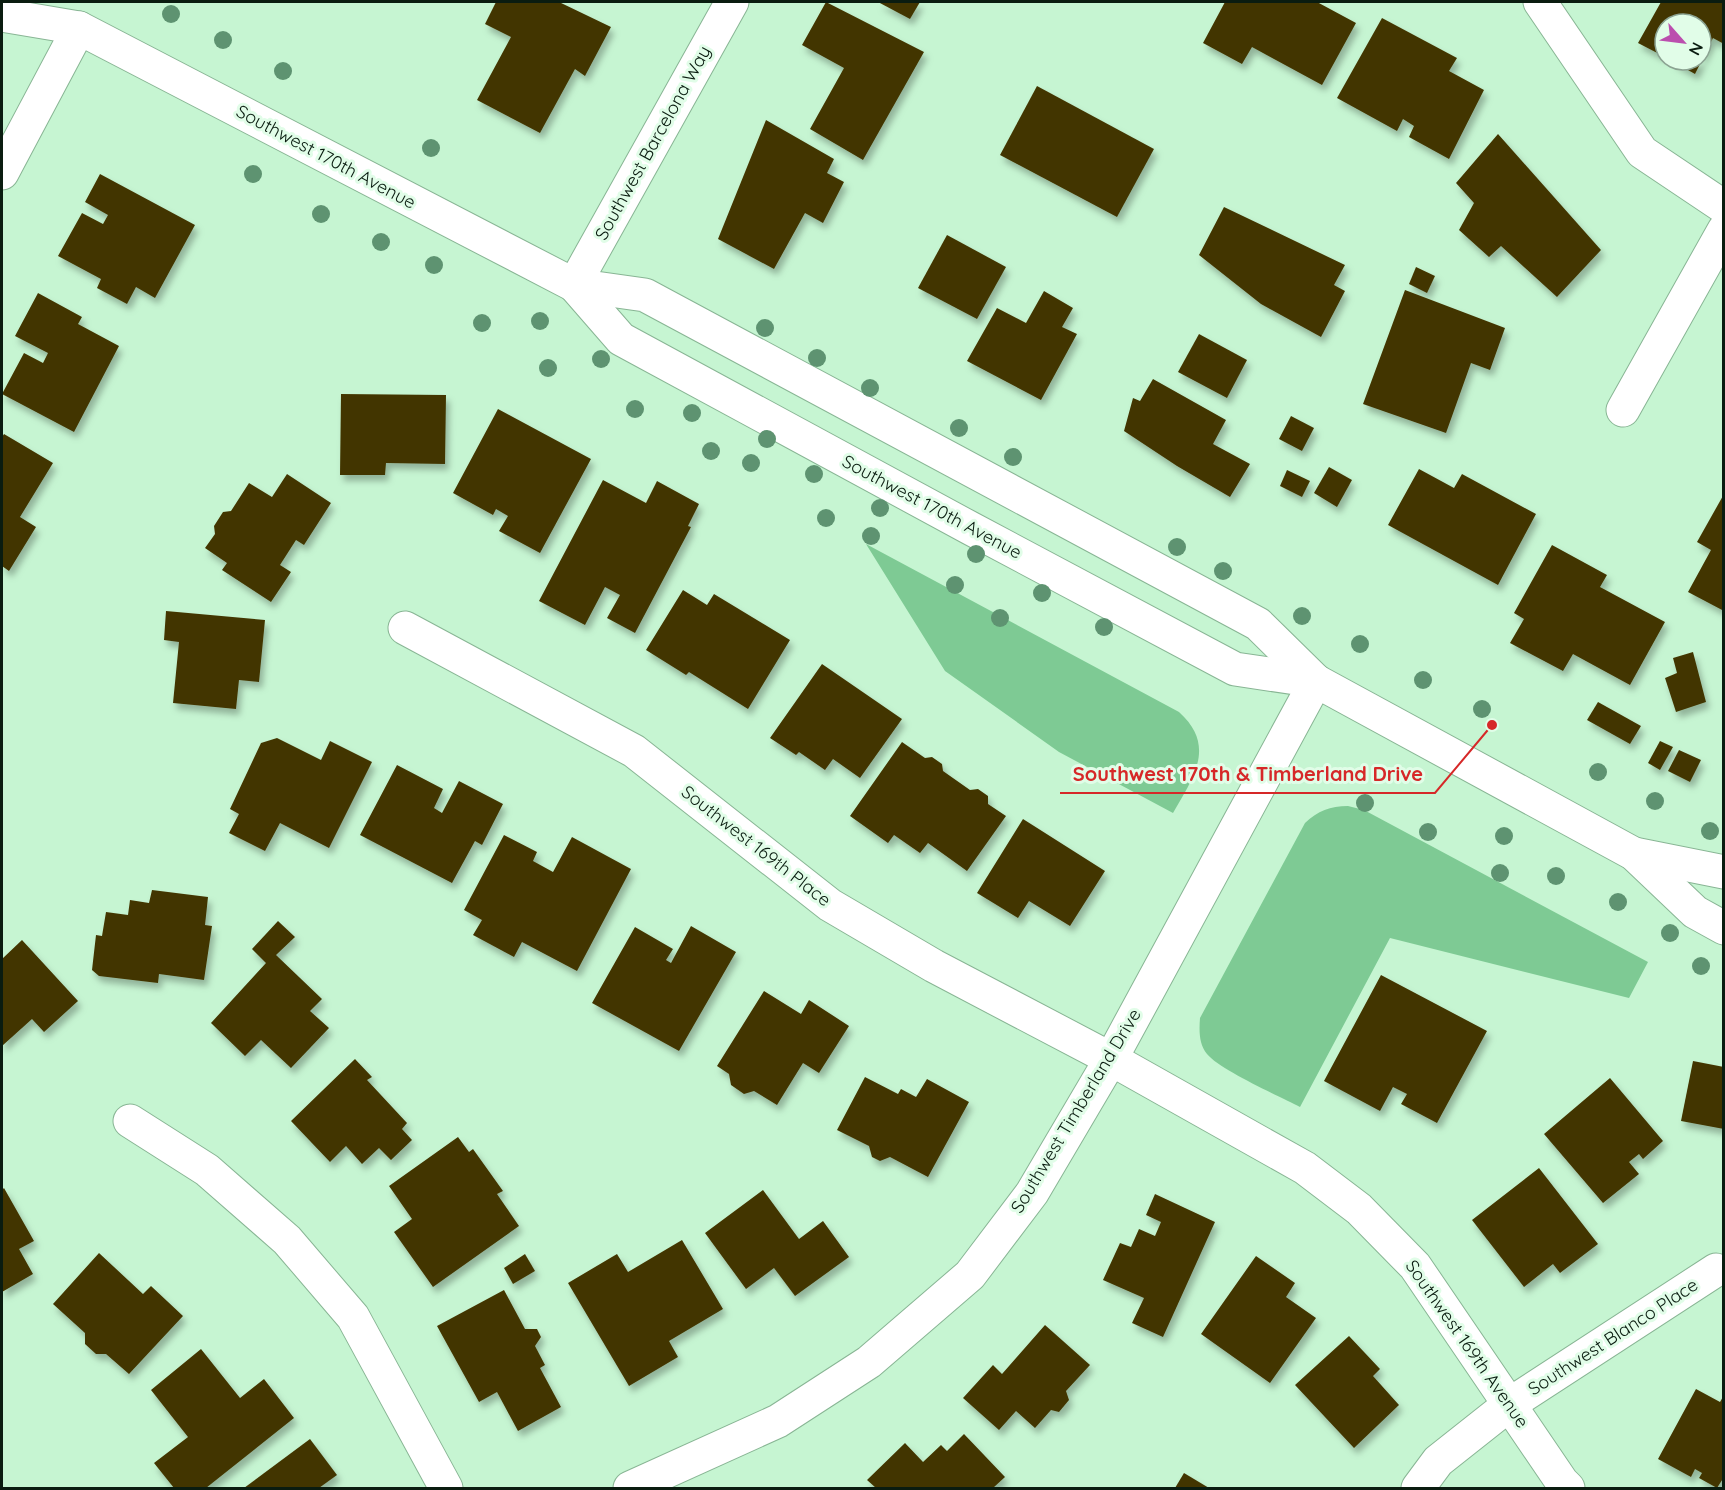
<svg xmlns="http://www.w3.org/2000/svg" width="1725" height="1490" font-family="Quicksand,sans-serif">
  <style>
    .green { fill: #7eca94 }
    .building { fill: #433602; filter: url(#shadow) }
    .lines { fill: none; stroke-linecap: round; stroke-linejoin: round }
    .street-casing { stroke: #88b594; stroke-width: 35 }
    .secondary-casing { stroke: #88b594; stroke-width: 35 }
    .street { stroke: #fff; stroke-width: 33 }
    .secondary { stroke: #fff; stroke-width: 33 }
    .tree { fill: #5e9371 }
    .labels { text-anchor: middle; stroke-width: 6; stroke-linejoin: round; paint-order: stroke }
    .street-label { font-size: 18px; fill: #0a1c10; stroke: #e1fde8 }
    .leader { fill: none; stroke: #d62828; stroke-width: 2 }
    .callout-dot { fill: #d62828; stroke: #e1fde8; stroke-width: 2 }
    .callout-label { font-size: 20px; text-anchor: middle; font-weight: bold; fill: #d62828; stroke: #e1fde8; stroke-width: 6; stroke-linejoin: round; paint-order: stroke }
  </style>
  <defs>
    <filter id="shadow"><feDropShadow dx="3.5" dy="6" stdDeviation="3" flood-color="#0004"/></filter>
  </defs>
  <rect width="100%" height="100%" fill="#c6f5d2"/>
  <g class="green">
    <path d="M866,544L1179,712C1217,746 1193,778 1173,813L1059,752L945,671Z"/>
    <path d="M1348,806L1364,810L1648,962L1629,998L1390,938L1300,1107C1279,1096 1220,1070 1207,1054C1199,1044 1199,1031 1200,1018L1305,823C1318,811 1330,806 1348,806Z"/>
  </g>
  <g class="building">
    <path d="M496,2H559L611,27L585,76L575,69L540,133L477,100L511,37L485,24Z"/>
    <path d="M826,2L924,52L863,160L810,129L844,68L802,45Z"/>
    <path d="M878,2H920L910,19Z"/>
    <path d="M1225,2H1317L1356,23L1322,85L1252,47L1242,64L1203,43Z"/>
    <path d="M1661,2H1724V44L1713,38L1695,74L1670,60H1701V24H1665V57L1638,43Z"/>
    <path d="M1382,18L1457,58L1449,71L1484,90L1449,159L1409,137L1414,126L1403,119L1397,131L1337,98Z"/>
    <path d="M1037,86L1154,149L1117,217L1000,155Z"/>
    <path d="M766,120L834,159L827,173L844,182L823,223L805,213L774,269L718,239Z"/>
    <path d="M1498,134L1601,250L1557,297L1501,246L1489,257L1459,230L1474,203L1456,183Z"/>
    <path d="M100,174L195,225L155,298L136,287L127,304L97,288L101,279L58,256L82,213L103,224L108,215L85,202Z"/>
    <path d="M1224,207L1345,265L1334,285L1345,291L1321,337L1261,304L1199,255Z"/>
    <path d="M947,235L1006,267L977,319L918,288Z"/>
    <path d="M1416,267L1435,276L1427,293L1409,284Z"/>
    <path d="M1405,290L1505,328L1490,370L1471,363L1446,433L1363,404Z"/>
    <path d="M1044,291L1073,308L1062,327L1077,334L1041,400L967,361L997,308L1026,323Z"/>
    <path d="M38,293L82,317L78,324L119,346L74,432L2,394L24,353L43,363L48,353L15,336Z"/>
    <path d="M1199,334L1247,360L1227,398L1178,372Z"/>
    <path d="M1153,379L1226,420L1213,444L1250,464L1230,497L1177,466L1124,431L1133,398L1140,401Z"/>
    <path d="M341,394L446,395L445,464L386,463L385,475H340Z"/>
    <path d="M498,409L591,459L540,553L499,531L508,516L496,509L493,515L453,493Z"/>
    <path d="M1291,416L1314,428L1302,451L1279,439Z"/>
    <path d="M4,434L53,463L20,517L36,527L9,571L2,566V437Z"/>
    <path d="M1329,467L1352,480L1337,507L1314,493Z"/>
    <path d="M1419,469L1454,488L1462,474L1536,514L1498,585L1388,525Z"/>
    <path d="M1287,470L1310,481L1302,497L1280,486Z"/>
    <path d="M287,474L331,503L304,545L296,540L280,565L291,572L271,602L222,570L227,563L205,548L215,534L214,526L223,512L231,511L249,483L272,497Z"/>
    <path d="M603,480L646,503L657,481L699,504L688,526L691,527L635,633L607,618L620,595L605,587L585,625L539,601Z"/>
    <path d="M1724,494V611L1688,592L1711,550L1697,542Z"/>
    <path d="M1552,545L1607,575L1600,587L1665,622L1630,685L1573,654L1563,671L1510,643L1524,619L1514,613Z"/>
    <path d="M683,590L707,605L714,594L790,640L748,709L689,672L686,675L646,650Z"/>
    <path d="M166,611L265,620L259,682L239,680L236,709L173,703L179,642L164,640Z"/>
    <path d="M1693,652L1706,702L1676,712L1665,678L1677,673L1673,658Z"/>
    <path d="M822,664L902,719L860,778L833,759L825,770L799,752L796,755L770,738Z"/>
    <path d="M1598,702L1641,726L1630,744L1587,720Z"/>
    <path d="M277,738L321,760L330,741L372,762L329,848L280,823L265,851L229,833L239,814L230,809L261,743Z"/>
    <path d="M1660,741L1673,747L1660,770L1648,763Z"/>
    <path d="M902,742L925,758L932,757L942,764L943,771L970,790L978,789L988,796V804L1006,816L967,871L928,843L920,853L894,835L888,843L850,816Z"/>
    <path d="M1679,750L1701,760L1690,782L1668,771Z"/>
    <path d="M397,765L443,789L434,808L442,813L459,781L503,804L482,845L475,841L452,883L360,835Z"/>
    <path d="M1023,819L1105,871L1070,926L1029,901L1018,918L977,893Z"/>
    <path d="M504,835L537,852L533,861L553,872L572,837L631,869L577,971L522,942L514,957L473,935L482,920L464,910Z"/>
    <path d="M152,890L208,897L205,925L212,926L204,980L159,974L158,983L99,976L92,970L96,935L102,936L106,912L128,915L130,900L149,903Z"/>
    <path d="M278,921L295,937L276,955L322,999L310,1011L329,1028L291,1068L261,1040L245,1056L211,1023L266,963L252,949Z"/>
    <path d="M691,926L736,952L679,1051L592,1003L635,927L673,949L666,960L671,963Z"/>
    <path d="M22,940L78,1001L44,1032L32,1019L2,1046V959Z"/>
    <path d="M1381,975L1487,1031L1437,1123L1401,1104L1407,1094L1393,1087L1380,1111L1324,1081Z"/>
    <path d="M764,991L801,1014L809,1000L849,1026L819,1073L803,1063L777,1105L754,1091L744,1094L731,1085L729,1074L717,1066Z"/>
    <path d="M355,1059L372,1077L367,1080L407,1123L402,1129L412,1140L391,1160L379,1148L362,1164L346,1146L330,1162L291,1121Z"/>
    <path d="M1693,1061L1724,1067V1129L1681,1121Z"/>
    <path d="M865,1077L898,1094L901,1089L916,1097L927,1079L969,1102L928,1177L890,1157L880,1161L872,1157L869,1146L837,1130Z"/>
    <path d="M1610,1078L1663,1141L1643,1159L1639,1154L1629,1162L1639,1174L1603,1203L1544,1134Z"/>
    <path d="M458,1137L469,1152L473,1149L503,1191L497,1194L519,1226L433,1287L394,1232L412,1219L389,1186Z"/>
    <path d="M1539,1168L1598,1244L1560,1273L1553,1264L1524,1287L1472,1220Z"/>
    <path d="M4,1188L34,1241L19,1249L33,1274L2,1292V1190Z"/>
    <path d="M763,1190L799,1239L823,1221L849,1257L795,1296L774,1268L746,1289L705,1233Z"/>
    <path d="M1155,1194L1215,1222L1163,1337L1132,1323L1144,1298L1103,1280L1120,1243L1131,1247L1139,1229L1155,1236L1161,1222L1146,1215Z"/>
    <path d="M682,1240L723,1309L669,1341L678,1357L629,1386L568,1283L617,1254L628,1272Z"/>
    <path d="M99,1253L143,1294L151,1286L183,1316L129,1374L106,1354H96L85,1344V1333L53,1304Z"/>
    <path d="M525,1254L535,1271L513,1284L504,1268Z"/>
    <path d="M1256,1256L1295,1283L1286,1297L1316,1318L1270,1383L1201,1334Z"/>
    <path d="M504,1290L525,1329H537L541,1337L535,1346L545,1365L540,1368L561,1407L518,1431L497,1392L479,1402L437,1326Z"/>
    <path d="M1045,1325L1090,1365L1066,1391L1069,1400L1059,1412L1051,1410L1035,1428L1016,1411L999,1430L963,1398L993,1365L1002,1374Z"/>
    <path d="M1349,1336L1380,1369L1373,1376L1399,1405L1354,1448L1295,1385Z"/>
    <path d="M201,1349L240,1398L264,1379L294,1418L206,1488H174L154,1463L188,1437L151,1390Z"/>
    <path d="M1696,1389L1720,1402L1724,1395V1477L1717,1488L1699,1478L1702,1473L1695,1469L1691,1477L1658,1459Z"/>
    <path d="M964,1434L1005,1477L993,1488H876L867,1480L905,1443L923,1462L941,1445L947,1451Z"/>
    <path d="M310,1439L337,1475L319,1488H244Z"/>
    <path d="M1184,1473L1209,1488H1175Z"/>
  </g>
  <g class="lines">
    <defs>
      <g id="street">
        <path d="M1540,2L1642,152L1724,207"/>
        <path d="M2,173L79,28"/>
        <path d="M574,285L732,2"/>
        <path d="M1623,410L1724,230"/>
        <path d="M405,628L634,751L830,905L934,966L1111,1059L1305,1168L1359,1209L1415,1266L1562,1482L1568,1488"/>
        <path d="M130,1121L207,1170L287,1240L353,1317L446,1488"/>
        <path d="M630,1488L778,1421L869,1362L970,1275L1032,1193L1111,1059L1316,681"/>
        <path d="M1418,1488L1438,1461L1510,1404L1716,1270"/>
      </g>
      <g id="secondary">
        <path d="M2,15L79,28L574,285L645,295L1258,624L1316,681L1634,854L1695,912L1724,928"/>
        <path d="M574,285L621,339L970,528L1235,669L1316,681"/>
        <path d="M1634,854L1724,872"/>
      </g>
    </defs>
    <use href="#street" class="street-casing"/>
    <use href="#secondary" class="secondary-casing"/>
    <use href="#street" class="street"/>
    <use href="#secondary" class="secondary"/>
  </g>
  <g class="tree">
    <circle cx="171" cy="14" r="9"/>
    <circle cx="223" cy="40" r="9"/>
    <circle cx="283" cy="71" r="9"/>
    <circle cx="431" cy="148" r="9"/>
    <circle cx="253" cy="174" r="9"/>
    <circle cx="321" cy="214" r="9"/>
    <circle cx="381" cy="242" r="9"/>
    <circle cx="434" cy="265" r="9"/>
    <circle cx="540" cy="321" r="9"/>
    <circle cx="482" cy="323" r="9"/>
    <circle cx="765" cy="328" r="9"/>
    <circle cx="817" cy="358" r="9"/>
    <circle cx="601" cy="359" r="9"/>
    <circle cx="548" cy="368" r="9"/>
    <circle cx="870" cy="388" r="9"/>
    <circle cx="635" cy="409" r="9"/>
    <circle cx="692" cy="413" r="9"/>
    <circle cx="959" cy="428" r="9"/>
    <circle cx="767" cy="439" r="9"/>
    <circle cx="711" cy="451" r="9"/>
    <circle cx="1013" cy="457" r="9"/>
    <circle cx="751" cy="463" r="9"/>
    <circle cx="814" cy="474" r="9"/>
    <circle cx="880" cy="508" r="9"/>
    <circle cx="826" cy="518" r="9"/>
    <circle cx="871" cy="536" r="9"/>
    <circle cx="1177" cy="547" r="9"/>
    <circle cx="976" cy="554" r="9"/>
    <circle cx="1223" cy="571" r="9"/>
    <circle cx="955" cy="585" r="9"/>
    <circle cx="1042" cy="593" r="9"/>
    <circle cx="1302" cy="616" r="9"/>
    <circle cx="1000" cy="618" r="9"/>
    <circle cx="1104" cy="627" r="9"/>
    <circle cx="1360" cy="644" r="9"/>
    <circle cx="1423" cy="680" r="9"/>
    <circle cx="1482" cy="709" r="9"/>
    <circle cx="1598" cy="772" r="9"/>
    <circle cx="1655" cy="801" r="9"/>
    <circle cx="1365" cy="803" r="9"/>
    <circle cx="1710" cy="831" r="9"/>
    <circle cx="1428" cy="832" r="9"/>
    <circle cx="1504" cy="836" r="9"/>
    <circle cx="1500" cy="873" r="9"/>
    <circle cx="1556" cy="876" r="9"/>
    <circle cx="1618" cy="902" r="9"/>
    <circle cx="1670" cy="933" r="9"/>
    <circle cx="1701" cy="966" r="9"/>
  </g>
  <g class="labels">
    <g class="street-label">
      <text transform="translate(653 143) rotate(-61)" y="6">Southwest Barcelona Way</text>
      <text transform="translate(326 157) rotate(28)" y="6">Southwest 170th Avenue</text>
      <text transform="translate(932 507) rotate(28)" y="6">Southwest 170th Avenue</text>
      <text transform="translate(756 846) rotate(38)" y="6">Southwest 169th Place</text>
      <text transform="translate(1076 1111) rotate(-59)" y="6">Southwest Timberland Drive</text>
      <text transform="translate(1613 1337) rotate(-33)" y="6">Southwest Blanco Place</text>
      <text transform="translate(1467 1344) rotate(55)" y="6">Southwest 169th Avenue</text>
    </g>
  </g>
  <path class="leader" d="M1492 725L1435 793H1060"/>
  <circle class="callout-dot" cx="1492" cy="725" r="6"/>
  <g class="callout-label">
    <text x="1248" y="781">Southwest 170th &amp; Timberland Drive</text>
  </g>
  <rect width="1725" height="1490" fill="none" stroke="#0a1c10" stroke-width="6"/>
  <g transform="translate(1683 42) rotate(118)"><circle r="28" fill="#e1fde8" stroke="#8ba392" stroke-width="1.5"/>
  <path d="M0-4.5L10 22L0 15L-10 22Z" fill="#bb4eae"/>
  <text y="-9" font-size="16" font-weight="bold" text-anchor="middle" fill="#0a1c10">N</text>
  </g>
</svg>
